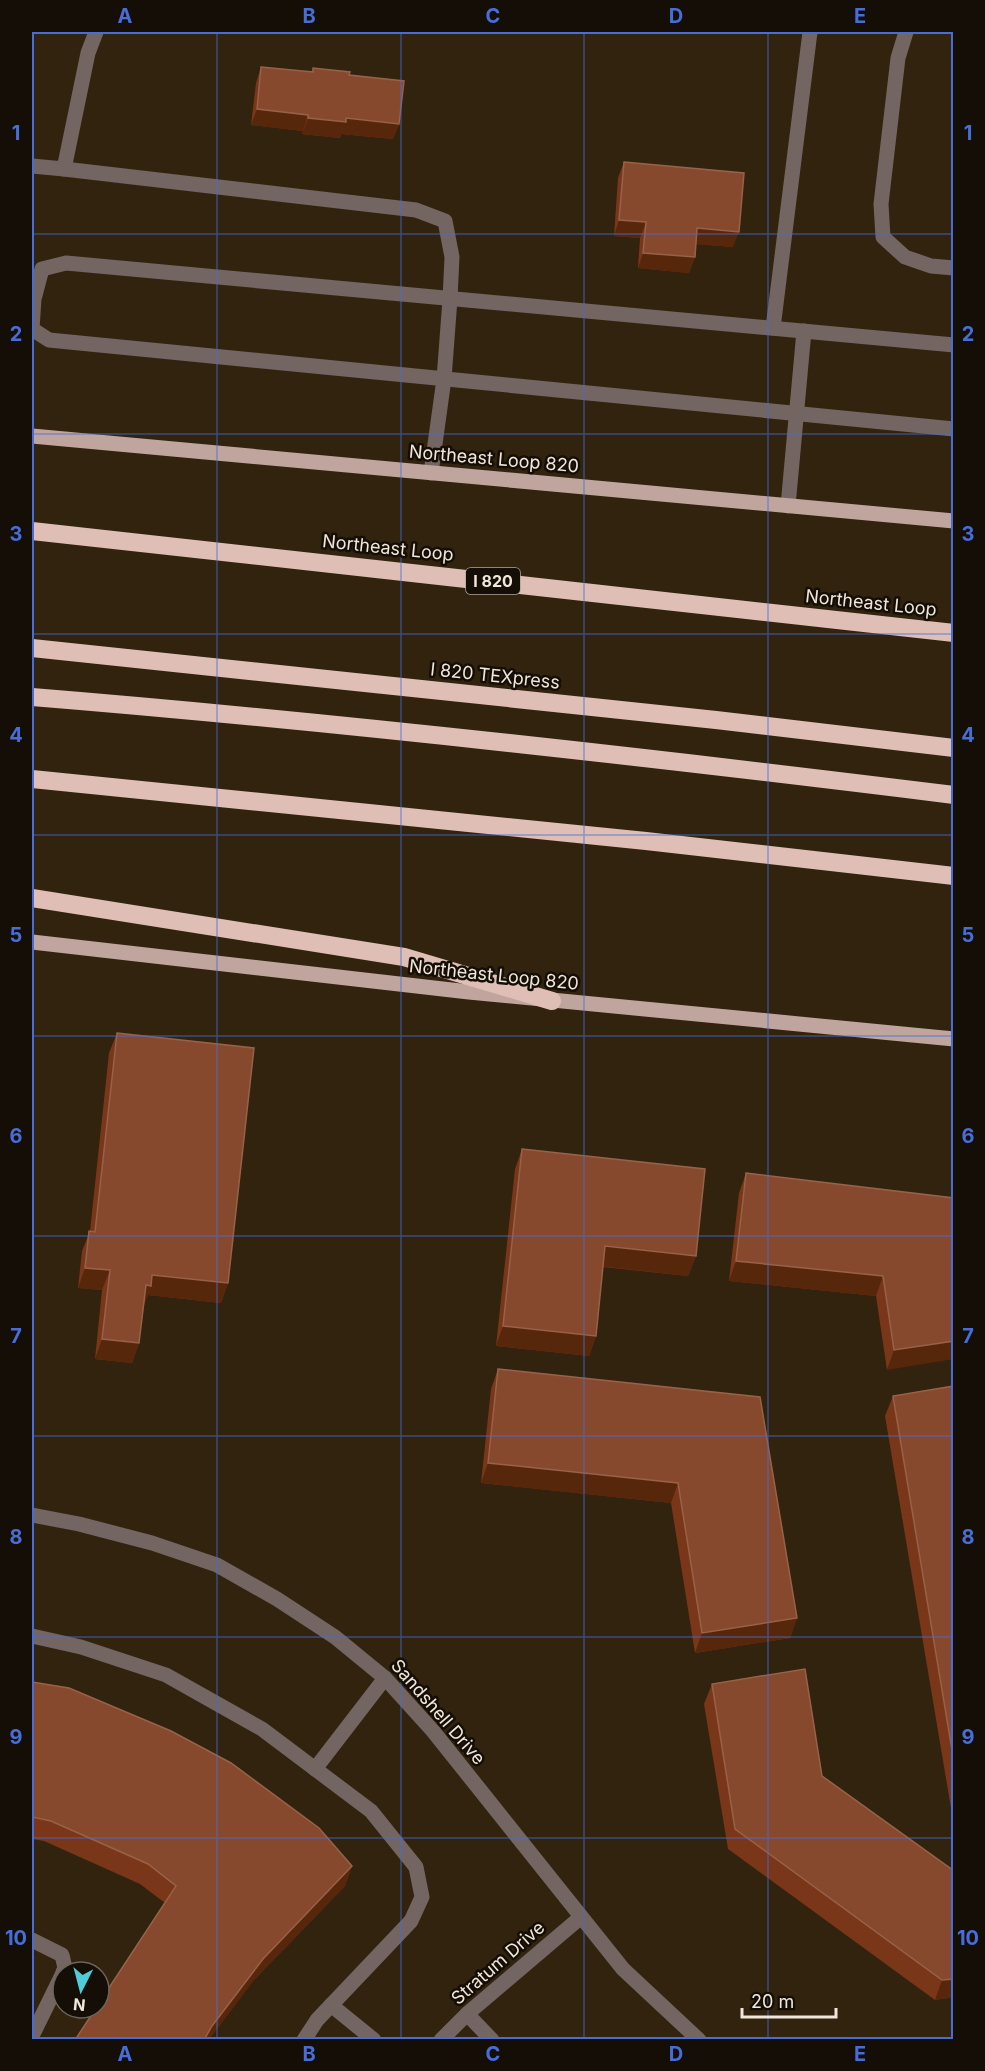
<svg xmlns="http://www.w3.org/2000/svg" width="985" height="2071" font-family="Inter,sans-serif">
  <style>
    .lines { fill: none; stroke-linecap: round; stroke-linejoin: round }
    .minor { stroke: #726562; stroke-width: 15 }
    .major { stroke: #bfa59d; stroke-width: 15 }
    .highway { stroke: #debeb5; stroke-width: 18 }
    .wall { fill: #7a3619 }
    .shaded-wall { fill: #57270c }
    .building { fill: #87492e; stroke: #976249; stroke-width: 1.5 }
    .grid { fill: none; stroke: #476dd8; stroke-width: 1.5; stroke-opacity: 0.55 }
    .labels { text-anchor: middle; stroke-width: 5; stroke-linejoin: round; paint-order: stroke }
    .shield { fill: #140e06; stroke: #aea69a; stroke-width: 1.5 }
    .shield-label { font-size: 16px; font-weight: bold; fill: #f0e7da }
    .street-label { font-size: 18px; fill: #f0e7da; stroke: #140e06 }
    .neatline { fill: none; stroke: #476dd8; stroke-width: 2 }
    .grid-label { font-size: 20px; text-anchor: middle; font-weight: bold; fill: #476dd8 }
  </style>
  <rect width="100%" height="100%" fill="#31230e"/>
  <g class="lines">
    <g class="minor">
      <path d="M906,32L898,58L881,204L883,237L905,257L931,266L954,268"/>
      <path d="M32,166L64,169L88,53L96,32"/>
      <path d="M64,169L416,210L445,221L452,257L450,299L444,379L431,473"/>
      <path d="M773,328L810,32"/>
      <path d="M954,345L66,263L42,269L34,299L32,329L49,340L954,429"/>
      <path d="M788,506L804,331"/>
      <path d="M32,1515L79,1524L152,1543L217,1565L277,1599L335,1637L385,1678L433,1731L623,1969L699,2040"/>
      <path d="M32,1636L81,1647L166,1675L262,1729L371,1811L416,1867L422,1897L411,1921L317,2020L304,2040"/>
      <path d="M315,1769L385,1678"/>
      <path d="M32,1940L62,1955L65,1968L63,1972"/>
      <path d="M331,2005L374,2040"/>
      <path d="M467,2014L492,2040"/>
      <path d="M32,2036L63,1973"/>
      <path d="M441,2040L467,2014L581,1917"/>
    </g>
    <g class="major">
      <path d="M32,436L954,521"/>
      <path d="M32,942L469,992L954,1039"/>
    </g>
    <g class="highway">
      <path d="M32,531L954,633"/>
      <path d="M32,648L716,720L954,748"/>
      <path d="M32,697C340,722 647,757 954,795"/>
      <path d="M32,779L646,841L954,876"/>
      <path d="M32,898L404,957L552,1001"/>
    </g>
  </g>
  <g class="wall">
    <path d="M261,67L312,72L313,68L349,75L399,124L393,139L341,134L340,138L302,134L303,131L251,125L256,83Z"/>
    <path d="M624,162L733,247L696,244L695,257L689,273L638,268L640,238L614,236L618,178Z"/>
    <path d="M117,1033L228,1283L221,1303L148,1295L143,1306L139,1343L132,1363L95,1359L102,1290L78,1288L82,1251L90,1231L109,1053Z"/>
    <path d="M522,1149L696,1256L688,1276L603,1267L596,1336L589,1356L496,1346L515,1169Z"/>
    <path d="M746,1173L954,1198L887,1370L876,1296L729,1281L739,1193Z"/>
    <path d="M498,1369L760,1397L797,1618L790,1638L695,1653L671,1503L481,1483L491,1389Z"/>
    <path d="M954,1386V1826L885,1416L893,1396Z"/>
    <path d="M32,1682L352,1866L345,1886L255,1979L165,1903L140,1884L44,1841L32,1839Z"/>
    <path d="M712,1684L822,1776L954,1997L935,2000L728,1849L704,1704Z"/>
  </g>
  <g class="shaded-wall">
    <path d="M257,109L308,115L303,131L251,125Z"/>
    <path d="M308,118H346L399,124L393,139L341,134L340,138L302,134Z"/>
    <path d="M619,220L646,222L640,238L614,236Z"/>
    <path d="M697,228L739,232L733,247L692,244Z"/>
    <path d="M643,253L695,257L689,273L638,268Z"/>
    <path d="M605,1246L696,1256L688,1276L598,1266Z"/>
    <path d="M736,1261L883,1276L876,1296L729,1281Z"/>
    <path d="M85,1268L110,1270L102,1290L78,1288Z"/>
    <path d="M152,1275L228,1283L221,1303L148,1295L144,1306L138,1305L146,1285Z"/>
    <path d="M503,1326L596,1336L589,1356L496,1346Z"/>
    <path d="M102,1339L139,1343L132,1363L95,1359Z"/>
    <path d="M954,1341V1359L887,1370L894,1350Z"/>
    <path d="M488,1463L678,1483L671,1503L481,1483Z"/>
    <path d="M797,1618L790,1638L695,1653L702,1633Z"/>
    <path d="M352,1866L345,1886L255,1979L209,2040H204L212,2026L263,1959Z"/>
    <path d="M954,1979V1997L935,2000L942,1980Z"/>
  </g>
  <g class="building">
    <path d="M261,67L313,72V68L350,72L349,75L404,81L399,124L346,118V122L308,118V115L257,109Z"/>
    <path d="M624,162L744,173L739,232L697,228L695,257L643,253L646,222L619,220Z"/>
    <path d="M117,1033L254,1048L228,1283L152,1275L151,1286L146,1285L139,1343L102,1339L110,1270L85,1268L89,1231L95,1232Z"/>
    <path d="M522,1149L705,1169L696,1256L605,1246L596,1336L503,1326Z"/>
    <path d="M746,1173L954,1198V1341L894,1350L883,1276L736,1261Z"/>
    <path d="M498,1369L760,1397L797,1618L702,1633L678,1483L488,1463Z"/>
    <path d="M954,1386V1762L893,1396Z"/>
    <path d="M805,1669L822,1776L954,1871V1979L942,1980L735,1829L712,1684Z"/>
    <path d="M32,1682L69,1688L171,1731L231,1763L319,1828L352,1866L263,1959L212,2026L204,2040H75L96,2008H99V2003L176,1886L148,1864L51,1821L32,1817Z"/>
  </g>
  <path class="grid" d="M217,32V2040M401,32V2040M584,32V2040M768,32V2040M32,234H954M32,434H954M32,634H954M32,835H954M32,1036H954M32,1236H954M32,1436H954M32,1637H954M32,1838H954"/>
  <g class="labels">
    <rect class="shield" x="466" y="568" width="54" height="26" rx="4.5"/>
    <g class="shield-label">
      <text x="493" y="587">I 820</text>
    </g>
    <g class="street-label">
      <text transform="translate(494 459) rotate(5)" y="6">Northeast Loop 820</text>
      <text transform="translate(388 548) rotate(6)" y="6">Northeast Loop</text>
      <text transform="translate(871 603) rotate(6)" y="6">Northeast Loop</text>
      <text transform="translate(495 676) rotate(6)" y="6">I 820 TEXpress</text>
      <text transform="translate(494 975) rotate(6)" y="6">Northeast Loop 820</text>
      <text transform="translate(438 1712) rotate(49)" y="6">Sandshell Drive</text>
      <text transform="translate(498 1963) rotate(-41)" y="6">Stratum Drive</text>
    </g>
  </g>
  <rect width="985" height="2071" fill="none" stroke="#140e06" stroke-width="66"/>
  <g transform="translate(81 1990) rotate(186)"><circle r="28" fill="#140e06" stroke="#6c655b" stroke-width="1.5"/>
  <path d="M0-4.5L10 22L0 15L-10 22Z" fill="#52cbd8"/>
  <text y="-9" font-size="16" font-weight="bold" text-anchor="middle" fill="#f0e7da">N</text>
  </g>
  <path d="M742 2008v9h94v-9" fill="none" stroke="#f0e7da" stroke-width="3"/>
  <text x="751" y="2008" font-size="18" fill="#f0e7da" stroke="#140e06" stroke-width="4.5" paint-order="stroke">20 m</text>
  <rect x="33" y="33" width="919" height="2005" class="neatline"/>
  <g class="grid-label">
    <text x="125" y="23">A</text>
    <text x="309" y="23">B</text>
    <text x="493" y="23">C</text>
    <text x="676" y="23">D</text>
    <text x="860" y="23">E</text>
    <text x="16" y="140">1</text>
    <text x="968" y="140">1</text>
    <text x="16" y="341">2</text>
    <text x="968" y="341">2</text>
    <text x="16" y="541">3</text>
    <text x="968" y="541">3</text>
    <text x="16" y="742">4</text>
    <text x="968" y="742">4</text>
    <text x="16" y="942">5</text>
    <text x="968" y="942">5</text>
    <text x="16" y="1143">6</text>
    <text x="968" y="1143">6</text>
    <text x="16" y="1343">7</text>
    <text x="968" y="1343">7</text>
    <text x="16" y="1544">8</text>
    <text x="968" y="1544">8</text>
    <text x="16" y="1744">9</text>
    <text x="968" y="1744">9</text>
    <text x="16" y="1945">10</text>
    <text x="968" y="1945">10</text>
    <text x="125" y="2061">A</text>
    <text x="309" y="2061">B</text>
    <text x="493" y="2061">C</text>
    <text x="676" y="2061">D</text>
    <text x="860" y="2061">E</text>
  </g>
</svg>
